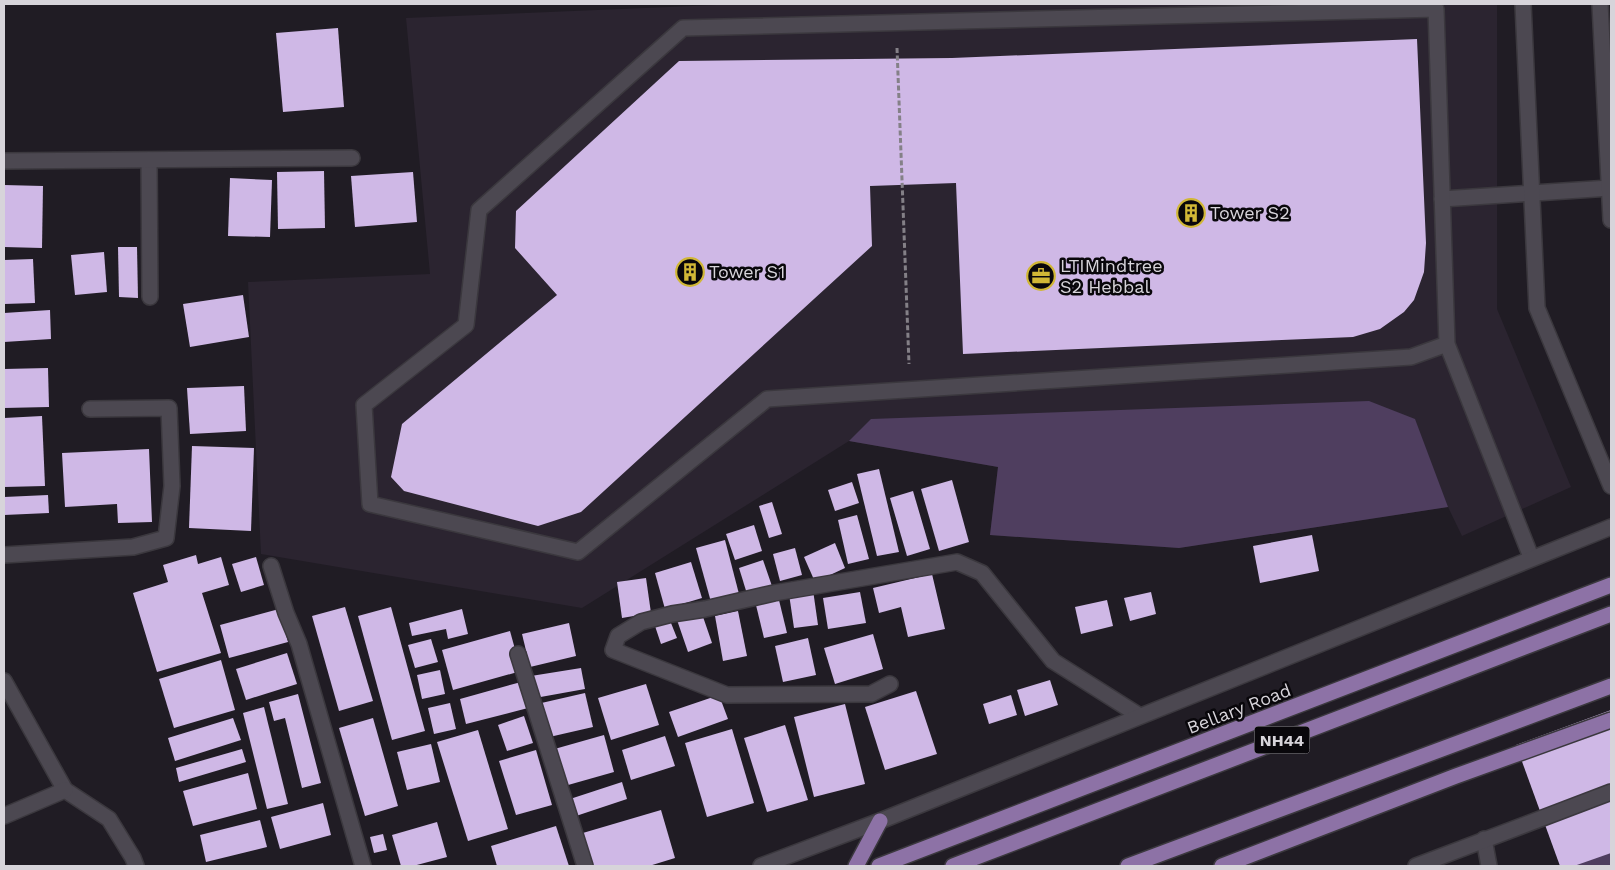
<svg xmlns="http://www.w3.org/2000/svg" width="1615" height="870" font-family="'Work Sans',sans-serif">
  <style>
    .built { fill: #2b2430 }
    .green { fill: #4f3e5f }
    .building { fill: #cfb8e6 }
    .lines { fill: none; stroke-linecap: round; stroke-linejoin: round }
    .service-casing { stroke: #3b383e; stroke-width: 18 }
    .minor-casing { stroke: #3b383e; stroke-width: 18 }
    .tertiary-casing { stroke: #3b383e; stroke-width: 18 }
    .trunk-casing { stroke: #3b383e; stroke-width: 18 }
    .path { stroke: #848087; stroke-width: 3; stroke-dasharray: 5 2.5; stroke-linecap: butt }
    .service { stroke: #4c4851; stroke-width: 15 }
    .minor { stroke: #4c4851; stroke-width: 15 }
    .tertiary { stroke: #4c4851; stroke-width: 15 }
    .trunk { stroke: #8d72a6; stroke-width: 15 }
    .labels { text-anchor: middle; stroke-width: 5; stroke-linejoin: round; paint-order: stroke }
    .shield { fill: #09070b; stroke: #99969c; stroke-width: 1 }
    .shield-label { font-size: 16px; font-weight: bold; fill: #d7d4da }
    .poi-label { font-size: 18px; fill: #d7d4da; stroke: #09070b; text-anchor: start }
    .street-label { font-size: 18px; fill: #d7d4da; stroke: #09070b }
  </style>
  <rect width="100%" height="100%" fill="#201c24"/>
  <path class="built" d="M740,4H1497V309L1571,487L1462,536L1448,507L1179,548L990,535L998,467L849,441L582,608L261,554L248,282L430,274L406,18Z"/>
  <g class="green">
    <path d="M1369,401L1415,419L1448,507L1179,548L990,535L998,467L849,441L871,419Z"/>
    <path d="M1611,845V866H1565L1564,862Z"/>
  </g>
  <g class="building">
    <path d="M338,28L344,107L283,112L276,33Z"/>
    <path d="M1417,39L1426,243L1424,272L1414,300L1404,312L1380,329L1353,337L963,354L956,183L870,186L872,246L581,512L538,526L404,491L391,477L402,424L557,295L515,248L516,211L679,61L952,58Z"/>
    <path d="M324,171L325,228L278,229L277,172Z"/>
    <path d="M413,172L417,222L355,227L351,176Z"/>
    <path d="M230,178L272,180L270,237L228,236Z"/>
    <path d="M4,185L43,186L42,248L4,247Z"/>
    <path d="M118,247H137L138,298L119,297Z"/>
    <path d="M104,252L107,292L75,295L71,255Z"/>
    <path d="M33,259L35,303L4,304V260Z"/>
    <path d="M243,295L249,337L190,347L183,304Z"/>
    <path d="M50,310L51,339L4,342V313Z"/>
    <path d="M48,368L49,407L4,408V369Z"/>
    <path d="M244,386L246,431L190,434L187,388Z"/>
    <path d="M42,416L45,486L4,487V418Z"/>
    <path d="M192,446L254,448L251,531L189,528Z"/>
    <path d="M149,449L152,522L118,523L117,504L65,507L62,453Z"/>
    <path d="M879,469L899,552L877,556L857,474Z"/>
    <path d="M952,480L969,542L939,551L921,489Z"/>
    <path d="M852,482L859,503L835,511L828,490Z"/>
    <path d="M913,491L930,549L907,556L890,498Z"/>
    <path d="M48,495L49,513L4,515V497Z"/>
    <path d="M772,502L782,534L769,538L759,506Z"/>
    <path d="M857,515L869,559L848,564L838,520Z"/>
    <path d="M754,525L762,551L735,560L726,534Z"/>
    <path d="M1312,535L1319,571L1260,583L1253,546Z"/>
    <path d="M725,540L739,594L711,602L696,548Z"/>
    <path d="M835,543L845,568L815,582L804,557Z"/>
    <path d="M795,548L802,575L780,581L773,554Z"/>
    <path d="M196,555L198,564L221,557L229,585L202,593L221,653L157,672L133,593L168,582L163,565Z"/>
    <path d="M256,557L264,585L241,592L232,564Z"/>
    <path d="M763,560L773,589L748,597L739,568Z"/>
    <path d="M691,562L702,598L665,609L655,573Z"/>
    <path d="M932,574L945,629L908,637L901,607L879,613L873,588Z"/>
    <path d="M646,578L651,613L622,618L617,582Z"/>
    <path d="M813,590L818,625L794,628L789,594Z"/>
    <path d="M860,592L866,623L828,629L823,598Z"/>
    <path d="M1151,592L1156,614L1130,621L1124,598Z"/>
    <path d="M778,596L787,633L764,638L755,601Z"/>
    <path d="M1107,600L1113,626L1081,634L1075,607Z"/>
    <path d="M345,607L373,701L339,711L312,616Z"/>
    <path d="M391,607L425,731L392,740L358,616Z"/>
    <path d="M279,609L288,642L229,658L220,625Z"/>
    <path d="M462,609L468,634L448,639L446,629L412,636L409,623Z"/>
    <path d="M701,611L712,643L688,652L677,620Z"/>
    <path d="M738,611L747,656L723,661L715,616Z"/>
    <path d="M669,618L677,638L661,644L654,623Z"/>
    <path d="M569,623L576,656L530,667L522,634Z"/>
    <path d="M510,631L521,671L453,690L442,650Z"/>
    <path d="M873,634L883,669L835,684L824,648Z"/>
    <path d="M808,638L816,675L783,682L775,646Z"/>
    <path d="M431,639L438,662L415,668L408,645Z"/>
    <path d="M287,653L297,684L246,700L236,669Z"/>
    <path d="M221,660L235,710L174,728L159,679Z"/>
    <path d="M581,668L585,689L535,698L531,676Z"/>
    <path d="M440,670L445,694L422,699L417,675Z"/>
    <path d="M1050,680L1058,705L1025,716L1017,690Z"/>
    <path d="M521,682L528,708L466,724L460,699Z"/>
    <path d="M646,684L659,725L611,740L598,698Z"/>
    <path d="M916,691L937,754L885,770L865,707Z"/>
    <path d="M585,693L593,727L545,738L537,704Z"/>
    <path d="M298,694L321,783L302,788L285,718L274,721L269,702Z"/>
    <path d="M719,695L728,719L678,737L669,712Z"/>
    <path d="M1011,695L1017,715L989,724L983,704Z"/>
    <path d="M450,703L456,729L434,734L428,708Z"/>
    <path d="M845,704L865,784L814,797L794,717Z"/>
    <path d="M264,707L288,804L267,809L243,713Z"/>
    <path d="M1611,710V853L1574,866H1560L1516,745Z"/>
    <path d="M524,716L533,743L507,751L498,725Z"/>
    <path d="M233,718L241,740L175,761L168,738Z"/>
    <path d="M373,718L398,806L365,816L339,728Z"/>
    <path d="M785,725L808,800L767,812L744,738Z"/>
    <path d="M732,729L754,803L707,817L685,743Z"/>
    <path d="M478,730L508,829L468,841L437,742Z"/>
    <path d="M604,735L614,772L561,787L551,750Z"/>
    <path d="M665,736L675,766L631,780L622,750Z"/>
    <path d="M431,744L440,782L407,790L397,752Z"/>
    <path d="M242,749L246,762L179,782L176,768Z"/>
    <path d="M536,750L552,805L516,815L499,761Z"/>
    <path d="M248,773L257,809L193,826L183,791Z"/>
    <path d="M622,782L627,799L576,816L570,799Z"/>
    <path d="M323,803L331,835L280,849L271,817Z"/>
    <path d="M661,810L675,858L649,866H585L576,835Z"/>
    <path d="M260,820L267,847L206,862L200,835Z"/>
    <path d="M437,822L447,857L413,866H401L392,835Z"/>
    <path d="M556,826L569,866H497L491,846Z"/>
    <path d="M383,834L387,850L374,853L370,837Z"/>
  </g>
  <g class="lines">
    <defs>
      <g id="service">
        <path d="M1442,199L1610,188"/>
        <path d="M1447,344L1411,357L767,399L578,552L370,504L364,405L466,325L479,210L683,28L1436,9L1447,344L1531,557"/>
        <path d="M1484,839L1489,866"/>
      </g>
      <g id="minor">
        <path d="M1523,4L1537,308L1611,486"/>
        <path d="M1600,4L1611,220"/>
        <path d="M149,160L150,297"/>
        <path d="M4,161L352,158"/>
        <path d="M4,555L133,547L166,538L172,486L169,408L90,409"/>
        <path d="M271,566L286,613L299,644L363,866"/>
        <path d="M518,654L585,866"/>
        <path d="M4,681L65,790L109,819L133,858L136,866"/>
        <path d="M890,684L871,694L727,695L613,650L618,636L641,622L672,614L705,609L774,593L957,562L982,573L1053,661L1140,716"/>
        <path d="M4,816L65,790"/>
      </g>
      <g id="tertiary">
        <path d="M761,866L880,821L1611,527"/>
        <path d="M1416,866L1611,792"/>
      </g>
      <g id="trunk">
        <path d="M856,866L880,821"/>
        <path d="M879,866L1611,585"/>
        <path d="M953,866L1611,614"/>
        <path d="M1128,866L1611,686"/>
        <path d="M1222,866L1456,776L1611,720"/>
      </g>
    </defs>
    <use href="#service" class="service-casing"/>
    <use href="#minor" class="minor-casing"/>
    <use href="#tertiary" class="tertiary-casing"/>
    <use href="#trunk" class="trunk-casing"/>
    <path class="path" d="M897,48L909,364"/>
    <use href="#service" class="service"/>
    <use href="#minor" class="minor"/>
    <use href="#tertiary" class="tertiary"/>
    <use href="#trunk" class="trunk"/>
  </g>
  <defs>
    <symbol id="building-ring" viewBox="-11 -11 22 22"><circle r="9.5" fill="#09070b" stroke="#d1b736" stroke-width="1.5"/><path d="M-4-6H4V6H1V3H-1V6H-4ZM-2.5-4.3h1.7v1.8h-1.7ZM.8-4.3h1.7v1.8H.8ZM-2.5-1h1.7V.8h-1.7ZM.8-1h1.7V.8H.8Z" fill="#d1b736"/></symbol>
    <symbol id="office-ring" viewBox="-11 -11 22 22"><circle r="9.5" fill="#09070b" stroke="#d1b736" stroke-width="1.5"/><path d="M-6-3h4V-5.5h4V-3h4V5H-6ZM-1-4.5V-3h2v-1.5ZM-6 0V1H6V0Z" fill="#d1b736"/></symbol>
  </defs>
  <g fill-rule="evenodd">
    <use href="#building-ring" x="1175" y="197" width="32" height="32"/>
    <use href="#building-ring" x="674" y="256" width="32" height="32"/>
    <use href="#office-ring" x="1025" y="260" width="32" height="32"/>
  </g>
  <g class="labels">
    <rect class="shield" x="1254.5" y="726.5" width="55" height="27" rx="4"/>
    <g class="shield-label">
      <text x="1282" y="746">NH44</text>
    </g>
    <g class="poi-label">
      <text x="1210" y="219">Tower S2</text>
      <text x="1060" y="272">LTIMindtree<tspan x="1060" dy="21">S2 Hebbal</tspan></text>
      <text x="709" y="278">Tower S1</text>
    </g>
    <g class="street-label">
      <text transform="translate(1239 709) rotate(-21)" y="6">Bellary Road</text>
    </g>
  </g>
  <rect width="1615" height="870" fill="none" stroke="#d7d4da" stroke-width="10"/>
</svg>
